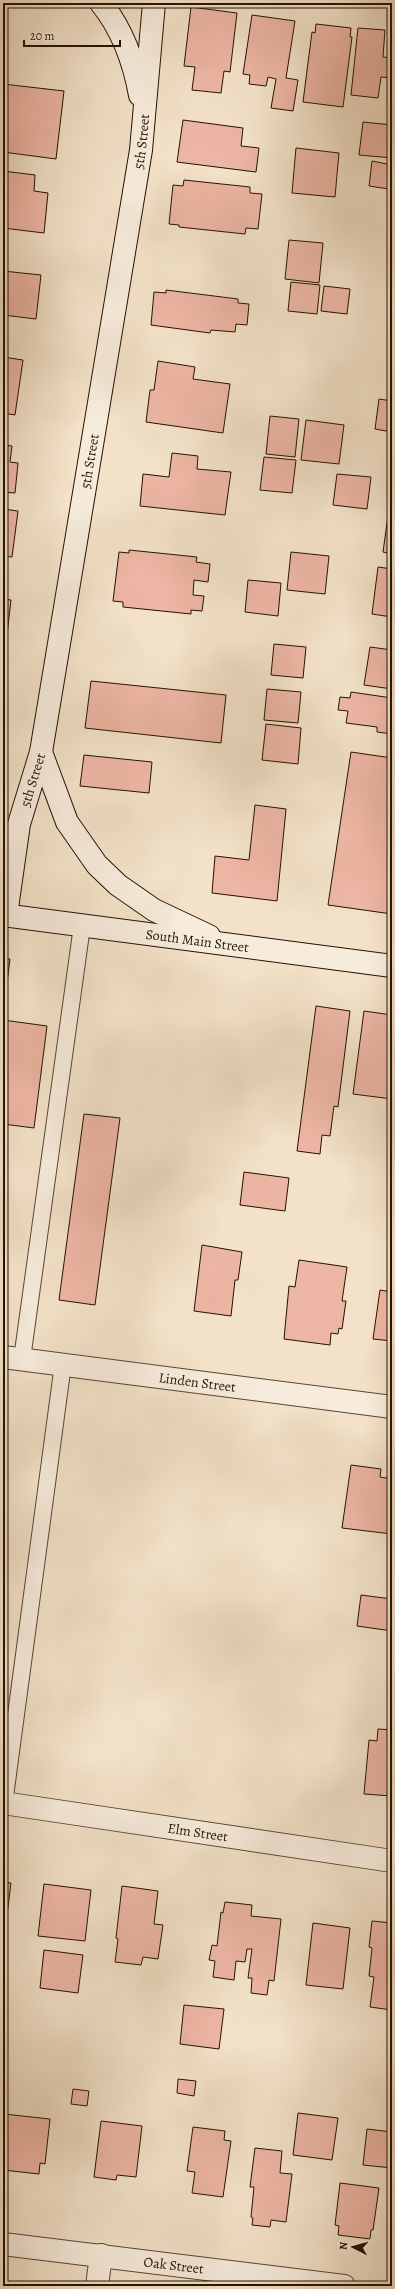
<svg xmlns="http://www.w3.org/2000/svg" width="395" height="2289" font-family="Alegreya,serif">
  <style>
    .building { fill: #edb6a4; stroke: #241200 }
    .lines { fill: none; stroke-linecap: round; stroke-linejoin: round }
    .service-casing { stroke: #584632; stroke-width: 18 }
    .minor-casing { stroke: #584632; stroke-width: 24 }
    .secondary-casing { stroke: #241200; stroke-width: 24 }
    .path { stroke: #241200; stroke-width: 2.5; stroke-dasharray: 1 2; stroke-linecap: butt }
    .service { stroke: #f7ecdc; stroke-width: 16 }
    .minor { stroke: #f7ecdc; stroke-width: 22 }
    .secondary { stroke: #f7ecdc; stroke-width: 22 }
    .labels { text-anchor: middle; stroke-width: 3; stroke-linejoin: round; paint-order: stroke }
    .street-label { font-size: 14px; fill: #241200; stroke: #f7ecdc }
  </style>
  <rect width="100%" height="100%" fill="#f3e2c9"/>
  <filter id="stains"><feTurbulence type="fractalNoise" baseFrequency=".005" numOctaves="4"/><feColorMatrix values="0 0 0 0 .2 0 0 0 0 .09 0 0 0 0 .02 0 0 0 .5 -.17"/></filter>
  <radialGradient id="worn" r=".72"><stop offset=".6" stop-color="#630" stop-opacity="0"/><stop offset="1" stop-color="#630" stop-opacity=".3"/></radialGradient>
  <g class="building">
    <path d="M191,7L237,13L230,72L224,71L221,93L192,90L195,67L184,66Z"/>
    <path d="M252,15L295,21L286,78L298,80L293,111L271,108L276,79L268,77L266,86L249,84L250,75L243,74Z"/>
    <path d="M316,24L351,28L350,37H352L343,107L303,102L312,32L315,33Z"/>
    <path d="M358,28L385,30L383,57L392,58V78L381,77L378,98L351,95Z"/>
    <path d="M3,84L64,91L56,159L3,152Z"/>
    <path d="M183,120L243,128L241,146L259,148L256,172L177,162Z"/>
    <path d="M363,122L392,125V158L359,155Z"/>
    <path d="M296,148L339,153L335,197L292,193Z"/>
    <path d="M372,161L392,165L389,189L369,186Z"/>
    <path d="M3,171L35,175L34,191L48,193L44,233L3,228Z"/>
    <path d="M184,180L250,187V193L262,194L258,229L246,228L245,234L179,227V225L169,224L173,185L183,186Z"/>
    <path d="M289,240L323,243L319,283L285,279Z"/>
    <path d="M3,271L41,275L36,319L3,315Z"/>
    <path d="M291,282L320,285L317,314L288,311Z"/>
    <path d="M324,286L350,289L347,314L321,311Z"/>
    <path d="M166,290L238,299V303L249,304L247,325L236,324L235,332L211,330L210,333L151,325L154,292L166,293Z"/>
    <path d="M3,357L23,360L15,415L3,413Z"/>
    <path d="M158,361L195,367L193,379L230,384L223,433L146,422L150,390H154Z"/>
    <path d="M379,399L392,401V432L375,429Z"/>
    <path d="M270,416L299,419L295,457L266,454Z"/>
    <path d="M306,420L344,425L339,464L301,460Z"/>
    <path d="M3,445L12,446L10,462L18,463L15,493L3,492Z"/>
    <path d="M172,453L198,456L197,469L231,472L225,515L140,506L143,474L169,477Z"/>
    <path d="M264,457L296,460L292,493L260,490Z"/>
    <path d="M337,474L371,477L367,509L333,505Z"/>
    <path d="M390,501H392V554L383,552Z"/>
    <path d="M3,509L18,511L12,557L3,556Z"/>
    <path d="M129,550L197,557L196,562L210,564L208,582L194,580L193,595L204,596L202,611L191,610V614L123,607V602L113,601L119,552L129,553Z"/>
    <path d="M291,552L329,556L325,594L287,590Z"/>
    <path d="M378,567L392,569V617L372,614Z"/>
    <path d="M248,580L281,583L278,616L245,612Z"/>
    <path d="M3,599L11,600L4,660H3Z"/>
    <path d="M274,644L306,647L303,678L271,675Z"/>
    <path d="M370,647L392,650V689L364,685Z"/>
    <path d="M91,681L226,695L221,743L85,728Z"/>
    <path d="M267,689L301,692L298,723L264,720Z"/>
    <path d="M351,692L392,698V734L377,732V727L346,723L348,711L338,710L340,697L350,698Z"/>
    <path d="M266,724L301,728L298,764L262,760Z"/>
    <path d="M351,752L392,758V914L328,905Z"/>
    <path d="M84,755L152,762L149,793L80,786Z"/>
    <path d="M255,805L286,809L277,901L212,893L215,856L249,860Z"/>
    <path d="M3,958L10,959L3,1014Z"/>
    <path d="M316,1006L350,1011L338,1107L334,1106L330,1136L322,1135L320,1154L297,1151Z"/>
    <path d="M364,1011L392,1015V1099L353,1094Z"/>
    <path d="M3,1020L47,1026L34,1128L3,1124Z"/>
    <path d="M84,1114L120,1118L95,1305L59,1300Z"/>
    <path d="M244,1172L289,1178L285,1211L240,1205Z"/>
    <path d="M202,1245L242,1252L238,1280H235L231,1316L194,1311Z"/>
    <path d="M299,1260L347,1267L342,1301H346L342,1329L339,1328L338,1334L331,1333L330,1345L284,1339L289,1286L295,1287Z"/>
    <path d="M380,1290L392,1292V1341L373,1339Z"/>
    <path d="M351,1465L381,1469L380,1477L392,1479V1534L342,1528Z"/>
    <path d="M361,1595L392,1599V1631L357,1626Z"/>
    <path d="M378,1729L392,1730V1796L364,1794L369,1740L377,1741Z"/>
    <path d="M3,1882L11,1883L5,1931H3Z"/>
    <path d="M44,1884L91,1890L85,1941L38,1936Z"/>
    <path d="M122,1886L158,1891L154,1924L163,1925L158,1959L143,1957L141,1965L115,1962L118,1939L116,1938Z"/>
    <path d="M225,1902L252,1905L251,1916L281,1919L274,1981L269,1980L267,1995L251,1993L252,1978H248L252,1949H247L245,1962L236,1961L234,1980L213,1977L215,1961L209,1960L212,1945L217,1946L221,1912L223,1913Z"/>
    <path d="M372,1921L392,1923V2010L370,2007L374,1977L369,1976L372,1948L369,1947Z"/>
    <path d="M313,1923L350,1928L343,1989L306,1985Z"/>
    <path d="M44,1950L83,1955L78,1993L40,1988Z"/>
    <path d="M184,2005L224,2009L219,2049L180,2044Z"/>
    <path d="M178,2079L196,2081L194,2096L177,2093Z"/>
    <path d="M73,2089L89,2091L87,2106L71,2104Z"/>
    <path d="M298,2113L338,2118L332,2160L293,2155Z"/>
    <path d="M4,2114L50,2119L45,2164L40,2163L39,2174L3,2170Z"/>
    <path d="M101,2121L142,2126L136,2177L117,2175L116,2180L94,2177Z"/>
    <path d="M193,2127L225,2131L224,2140L231,2141L223,2197L192,2193L195,2172L187,2171Z"/>
    <path d="M367,2129L392,2132V2168L363,2165Z"/>
    <path d="M255,2148L282,2151L280,2173L292,2174L286,2222L271,2220L270,2227L252,2225L253,2218L251,2217L254,2187H250Z"/>
    <path d="M340,2183L379,2188L373,2230H371L370,2239L338,2235L339,2226L335,2225Z"/>
    <path d="M392,2225V2256L389,2255Z"/>
  </g>
  <g class="lines">
    <defs>
      <g id="service">
        <path d="M22,1359L82,926"/>
        <path d="M4,1804L63,1364"/>
      </g>
      <g id="minor">
        <path id="s1" d="M3,1357L392,1407"/>
        <path id="s2" d="M3,1803L392,1861"/>
        <path id="s3" d="M3,2244L344,2286"/>
        <path d="M97,2286L101,2255"/>
      </g>
      <g id="secondary">
        <path d="M101,3C122,29 134,62 140,95"/>
        <path d="M41,752L67,822L97,865L118,885L154,910L209,936"/>
        <path id="s4" d="M3,915L392,966"/>
        <path id="s5" d="M6,915L19,824L41,752L141,150L154,3"/>
      </g>
    </defs>
    <use href="#service" class="service-casing"/>
    <use href="#minor" class="minor-casing"/>
    <use href="#secondary" class="secondary-casing"/>
    <path class="path" d="M3,2285L11,2286"/>
    <use href="#service" class="service"/>
    <use href="#minor" class="minor"/>
    <use href="#secondary" class="secondary"/>
  </g>
  <g class="labels">
    <g class="street-label">
      <text dy="5" stroke="none"><textPath href="#s5" startOffset="786">5th Street</textPath></text>
      <text dy="5" stroke="none"><textPath href="#s5" startOffset="462">5th Street</textPath></text>
      <text dy="5" stroke="none"><textPath href="#s5" startOffset="138">5th Street</textPath></text>
      <text dy="5" stroke="none"><textPath href="#s4" startOffset="196">South Main Street</textPath></text>
      <text dy="5" stroke="none"><textPath href="#s1" startOffset="196">Linden Street</textPath></text>
      <text dy="5" stroke="none"><textPath href="#s2" startOffset="197">Elm Street</textPath></text>
      <text dy="5" stroke="none"><textPath href="#s3" startOffset="172">Oak Street</textPath></text>
    </g>
  </g>
  <rect width="395" height="2289" fill="none" stroke="#f3e2c9" stroke-width="16"/>
  <rect x="4" y="4" width="387" height="2281" fill="none" stroke="#241200" stroke-width="2"/>
  <rect x="8" y="8" width="379" height="2273" fill="none" stroke="#241200"/>
  <g transform="translate(353 2247) rotate(276)" stroke="#f7ecdc" stroke-width="3" paint-order="stroke">
  <path d="M0-3L7 15L0 10L-7 15Z" fill="#241200"/>
  <text y="-6" font-size="11" font-weight="bold" text-anchor="middle" fill="#241200">N</text>
  </g>
  <path d="M24 40v6h96v-6" fill="none" stroke="#241200" stroke-width="2"/>
  <text x="30" y="40" font-size="12" fill="#241200" stroke="#f7ecdc" stroke-width="3" paint-order="stroke">20 m</text>
  <rect width="100%" height="100%" filter="url(#stains)"/>
  <rect width="100%" height="100%" fill="url(#worn)"/>
</svg>
